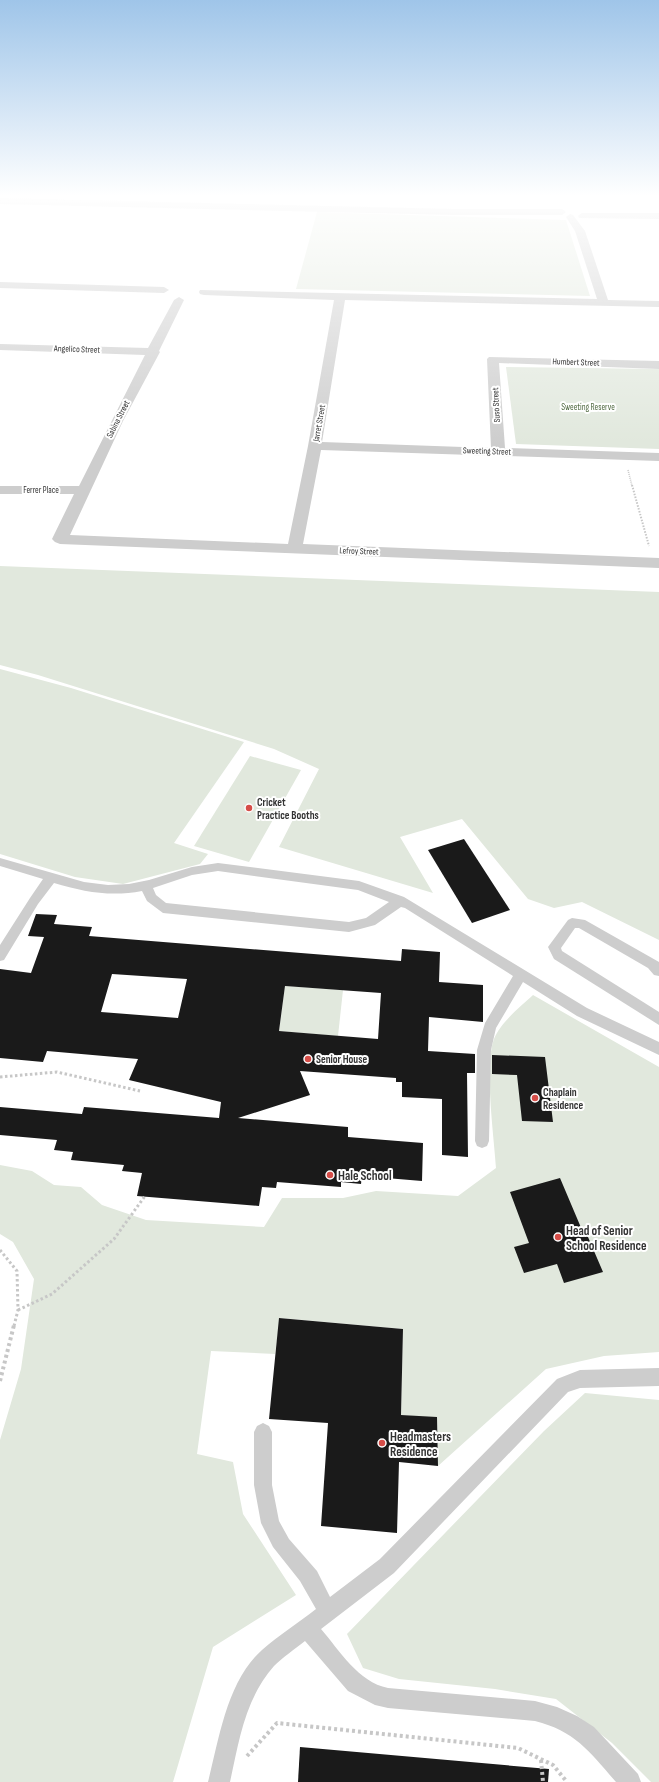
<svg xmlns="http://www.w3.org/2000/svg" width="659" height="1782" font-family="'Sofia Sans Condensed',sans-serif">
  <style>
    .green { fill: #e1e8dd }
    .building { fill: #1a1a1a; fill-rule: evenodd }
    .lines { fill: none; stroke-linecap: round; stroke-linejoin: round }
    .path-far3 { stroke: #c7c7c7; stroke-width: 1.5; stroke-dasharray: 1 1; stroke-linecap: butt }
    .path-far2 { stroke: #c7c7c7; stroke-width: 2; stroke-dasharray: 1.5 1.5; stroke-linecap: butt }
    .path-far1 { stroke: #c7c7c7; stroke-width: 3; stroke-dasharray: 2.5 2.5; stroke-linecap: butt }
    .path { stroke: #c7c7c7; stroke-width: 4; stroke-dasharray: 3 3; stroke-linecap: butt }
    .service { fill: #cdcdcd; fill-rule: evenodd }
    .minor { fill: #cdcdcd; fill-rule: evenodd }
    .poi-dot { fill: #d64d48; stroke: #fff; stroke-width: 1.5 }
    .labels { text-anchor: middle; stroke-width: 4; stroke-linejoin: round; paint-order: stroke }
    .far-street-label { font-size: 9px; fill: #333; stroke: #fff }
    .far-park-label { font-size: 9px; fill: #526b43; stroke: #fff }
    .poi-label { font-size: 11px; font-weight: bold; fill: #333; stroke: #fff; text-anchor: start }
    .near-poi-label { font-size: 13px; font-weight: bold; fill: #333; stroke: #fff; text-anchor: start }
  </style>
  <rect width="100%" height="100%" fill="#fff"/>
  <g class="green">
    <path d="M317,212L566,220L590,296L296,289Z"/>
    <path d="M506,367L659,369V449L516,444Z"/>
    <path d="M0,566L659,592V940L582,902L554,908L528,899L462,819L400,837L433,893L279,847L319,769L274,749L38,675L0,665Z"/>
    <path d="M0,669L71,688L244,742L174,843L208,854L200,864L123,884L75,877L0,854Z"/>
    <path d="M250,756L301,770L249,862L194,846Z"/>
    <path d="M285,986L343,990L338,1036L279,1031Z"/>
    <path d="M533,995L659,1067V1352L604,1356L546,1369L438,1466L437,1418L401,1415L403,1329L280,1318L275,1354L211,1351L197,1454L233,1462L243,1514L296,1595L213,1647L173,1782H0V1440L21,1369L34,1279L13,1242L0,1234V1165L32,1171L54,1185L81,1187L102,1205L146,1220L264,1227L282,1198H343L376,1191L458,1196L496,1168C494,1136 484,1066 494,1039C500,1023 521,1006 533,995Z"/>
    <path d="M585,1393L659,1400V1782H651L612,1743L556,1699L495,1689L399,1679L363,1668L347,1634L544,1431Z"/>
  </g>
  <g class="building">
    <path d="M464,839L510,910L472,923L428,850Z"/>
    <path d="M36,914L57,915L54,924L92,927L89,936L401,961L402,949L440,952L439,982L483,985V1022L429,1017L428,1051L475,1054V1073H467L468,1157L442,1155V1099L402,1097V1082H396V1078L300,1071L310,1095L238,1118L348,1127V1137L423,1143L422,1181L362,1176L361,1184L341,1182V1187L277,1182L276,1188L262,1187L259,1206L137,1196L142,1173L122,1171L124,1165L71,1160L73,1152L54,1150L57,1140L0,1135V1107L82,1114L84,1107L219,1118L221,1102L129,1080L138,1059L47,1051L43,1062L0,1058V969L31,973L44,937L28,936ZM112,974L187,979L178,1018L101,1012ZM285,986L381,993L378,1039L279,1031Z"/>
    <path d="M492,1055L545,1057L553,1122L522,1121L517,1075L492,1074Z"/>
    <path d="M560,1178L582,1230H585L603,1272L564,1283L557,1264L524,1273L514,1247L529,1243L510,1192Z"/>
    <path d="M279,1318L403,1329L401,1415L437,1417L438,1466L399,1462L397,1533L321,1526L328,1423L269,1419Z"/>
    <path d="M300,1747L549,1769L548,1782H298Z"/>
  </g>
  <g class="lines">
    <path class="path-far3" d="M628,470L632,486"/>
    <path class="path-far2" d="M632,485L649,546"/>
    <g class="path-far1">
      <path d="M0,1077L57,1072L140,1091"/>
      <path d="M0,1250L17,1271L18,1310L14,1326"/>
      <path d="M18,1310L52,1294L114,1239L145,1196"/>
    </g>
    <g class="path">
      <path d="M0,1381L14,1325"/>
      <path d="M247,1756L277,1723L518,1748L553,1765L567,1782"/>
      <path d="M541,1760L543,1782"/>
    </g>
    <g class="service">
      <path d="M0,858L84,882L108,885L129,884L149,880L192,867L218,863L359,881L404,897L587,1008L659,1042V1055L577,1016L523,982L496,1028L491,1050L489,1141L487,1146L482,1148L477,1146L475,1141L477,1050L485,1023L513,976L405,908L401,907L375,925L349,932L163,913L147,901L142,891C111,897 84,892 54,883L38,904L4,960L0,961V945L30,898L43,879L0,866ZM218,871L358,890L389,902L366,918L349,922L166,903L156,895L153,888L192,875Z"/>
      <path d="M572,918L585,920L659,962V976L654,975L648,968L579,928H575L561,948L562,951L659,1012V1025L554,959L548,947L568,920Z"/>
      <path d="M659,1368V1386L580,1388L568,1392L394,1573L321,1629C340,1651 358,1682 388,1688L535,1701L557,1707L577,1716L594,1727L638,1774L641,1782H616C590,1752 575,1731 535,1721L388,1708L375,1705L348,1691L305,1641C295,1649 283,1657 274,1666C245,1699 239,1741 230,1782H208C219,1739 227,1681 262,1650C279,1635 298,1623 316,1609L300,1581L273,1547L261,1523L254,1485V1432L257,1426L263,1423L269,1426L272,1432V1485L279,1521L289,1539L317,1571L330,1597L380,1559L557,1379L580,1370Z"/>
    </g>
    <g class="minor">
      <path d="M0,198L455,209H562L566,212L562,215H455L0,204Z"/>
      <path d="M582,213H659V219L579,218L578,216Z"/>
      <path d="M570,214L573,215L585,231L608,300L659,301V307L345,300L322,442L491,448L487,359L489,357L659,361V369L499,363L505,448L659,453V461L321,450L303,544L659,558V568L60,544L55,542L52,539L74,494H0V486H79L145,355L0,350V344L148,348L174,300L179,297L184,300L159,351L160,352L123,421L70,535L288,544L308,446L334,300L204,295L200,294L199,292L200,290L597,299L575,231L566,217Z"/>
      <path d="M0,282L164,287L169,290L164,293L0,288Z"/>
    </g>
  </g>
  <linearGradient id="sky" x2="0" y2="1"><stop stop-color="#9fc5e9"/><stop offset="0.44" stop-color="#fff"/><stop offset="1" stop-color="#fff" stop-opacity="0"/></linearGradient>
  <rect width="659" height="444" fill="url(#sky)"/>
  <g class="poi-dot">
    <circle cx="249" cy="808" r="4"/>
    <circle cx="308" cy="1059" r="4"/>
    <circle cx="535" cy="1098" r="4"/>
    <circle cx="330" cy="1175" r="4"/>
    <circle cx="558" cy="1237" r="4"/>
    <circle cx="382" cy="1443" r="4"/>
  </g>
  <g class="labels">
    <g class="far-street-label">
      <text transform="translate(77 349) rotate(2)" y="3">Angelico Street</text>
      <text transform="translate(576 362) rotate(2)" y="3">Humbert Street</text>
      <text transform="translate(496 405) rotate(-93)" y="3">Suso Street</text>
      <text transform="translate(118 419) rotate(-63)" y="3">Sabina Street</text>
      <text transform="translate(319 423) rotate(-80)" y="3">Jarret Street</text>
      <text transform="translate(487 451) rotate(2)" y="3">Sweeting Street</text>
      <text x="41" y="493">Ferrer Place</text>
      <text transform="translate(359 551) rotate(2)" y="3">Lefroy Street</text>
    </g>
    <g class="far-park-label">
      <text x="588" y="410">Sweeting Reserve</text>
    </g>
    <g class="poi-label">
      <text x="257" y="806">Cricket<tspan x="257" dy="13">Practice Booths</tspan></text>
      <text x="316" y="1063">Senior House</text>
      <text x="543" y="1096">Chaplain<tspan x="543" dy="13">Residence</tspan></text>
    </g>
    <g class="near-poi-label">
      <text x="338" y="1180">Hale School</text>
      <text x="566" y="1235">Head of Senior<tspan x="566" dy="15">School Residence</tspan></text>
      <text x="390" y="1441">Headmasters<tspan x="390" dy="15">Residence</tspan></text>
    </g>
  </g>
</svg>
